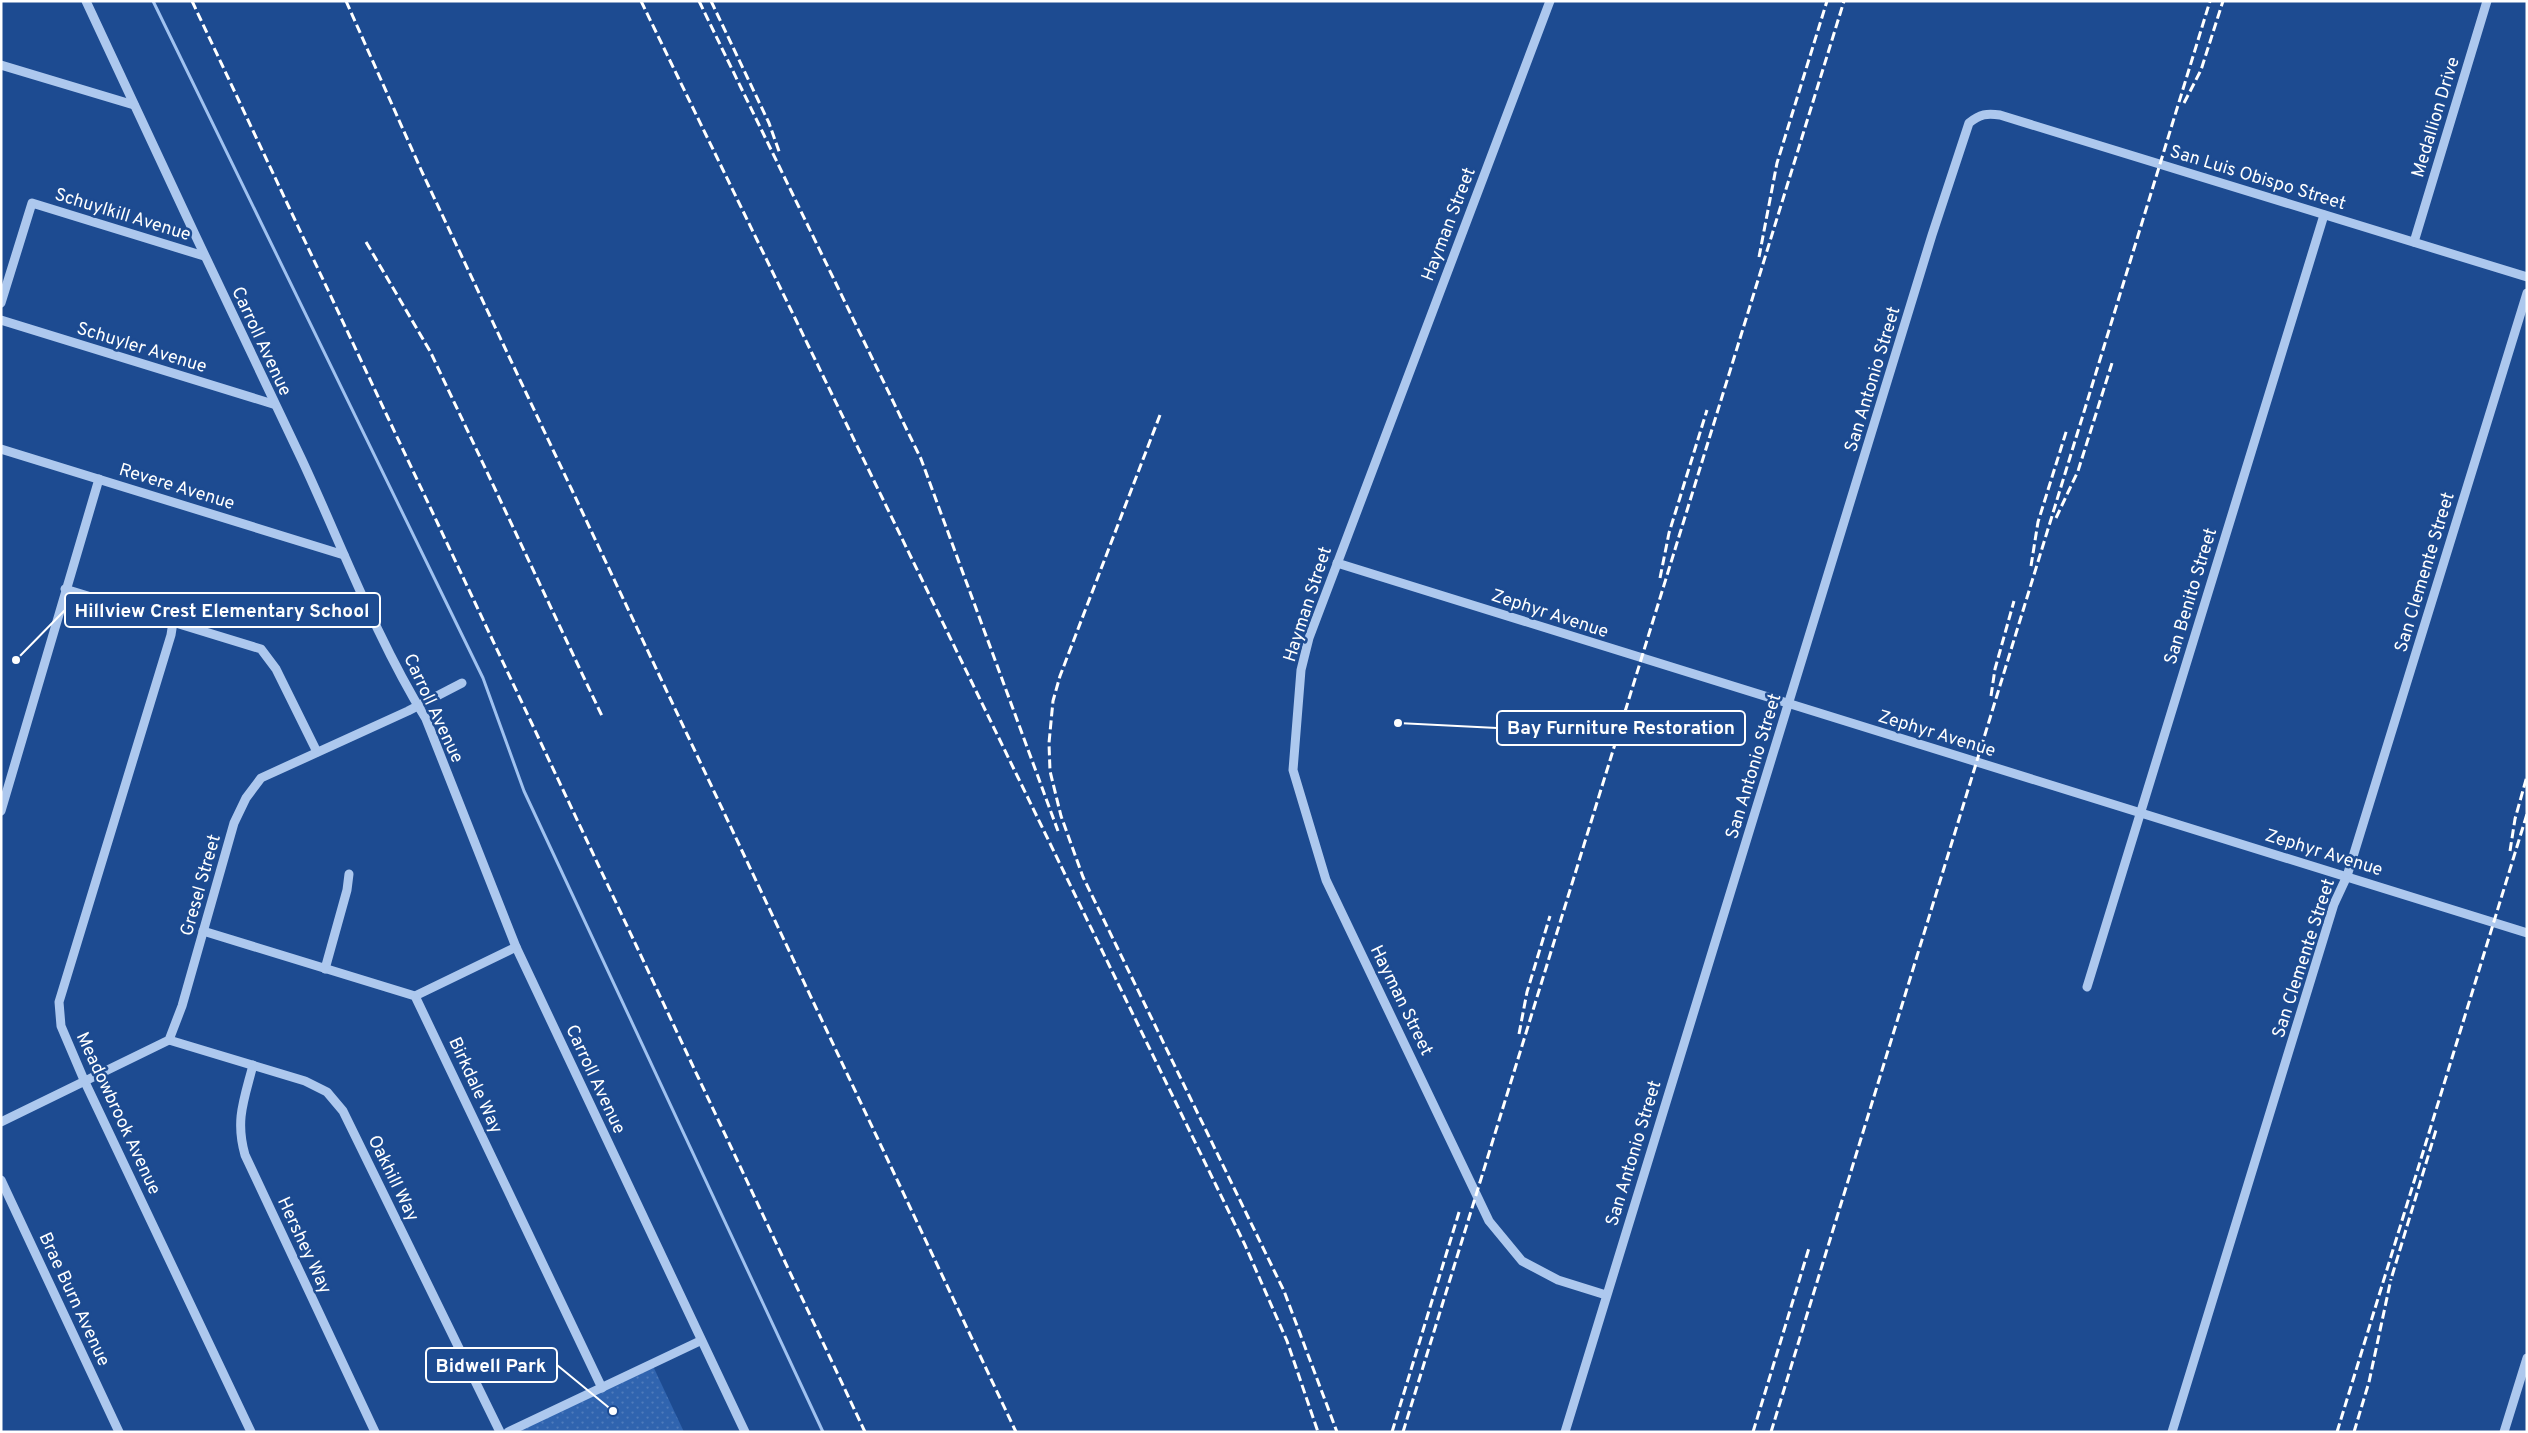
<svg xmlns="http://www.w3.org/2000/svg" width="2528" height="1433" font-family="Overpass,sans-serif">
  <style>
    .park { fill: url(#park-dots) }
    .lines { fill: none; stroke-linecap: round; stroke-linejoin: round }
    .stream { stroke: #a0c2f0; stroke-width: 3 }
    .minor { stroke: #adc8ee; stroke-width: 9 }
    .rail { stroke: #fff; stroke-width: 3; stroke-dasharray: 9 4; stroke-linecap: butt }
    .labels { text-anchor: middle; stroke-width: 5; stroke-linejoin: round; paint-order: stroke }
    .street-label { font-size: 18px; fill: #fff; stroke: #1d4b91 }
    .leader { fill: none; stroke: #fff; stroke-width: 2 }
    .callout-dot { fill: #fff; stroke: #1d4b91; stroke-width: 2 }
    .callout { fill: #1d4b91; stroke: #fff; stroke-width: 2 }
    .callout-label { font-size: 19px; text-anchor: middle; font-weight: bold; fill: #fff }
  </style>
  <defs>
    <pattern id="park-dots" width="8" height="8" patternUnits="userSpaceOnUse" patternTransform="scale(1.25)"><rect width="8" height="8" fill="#3064af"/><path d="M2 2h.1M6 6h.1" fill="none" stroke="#4f7bbb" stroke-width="1.8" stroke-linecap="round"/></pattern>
  </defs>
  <rect width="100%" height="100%" fill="#1d4b91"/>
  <path class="park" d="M652,1364L684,1432H508Z"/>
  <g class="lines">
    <path class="stream" d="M153,1L483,678L524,791L823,1432"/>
    <g class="minor">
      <path d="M86,1C157,155 229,307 302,460C342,546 376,638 426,719L516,947L745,1432"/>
      <path d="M1550,1L1309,638L1301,670L1293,770L1326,880L1489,1221L1522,1261L1558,1280L1606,1295"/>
      <path d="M1,65L134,105"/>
      <path d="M2414,242L2487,1"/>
      <path d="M1,303L32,203L204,256"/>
      <path d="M1,320L273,404"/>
      <path d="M1,449L344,555"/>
      <path d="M1337,563L2527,933"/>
      <path d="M65,589L261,649L276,669L317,752"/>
      <path d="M173,622L171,635L59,1002L61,1026L84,1080L251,1432"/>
      <path d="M1,811L99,479"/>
      <path d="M203,931L415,996L602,1388"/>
      <path d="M325,969L347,890L349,874"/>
      <path d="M2087,987L2324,215"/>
      <path d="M415,996L516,947"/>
      <path d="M169,1040L305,1081L327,1092L343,1111L500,1432"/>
      <path d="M253,1065C244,1100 235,1120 245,1155L375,1432"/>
      <path d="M1,1122L169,1040L182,1006L234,823L246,798L261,778L408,711L462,683"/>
      <path d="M1,1180L119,1432"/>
      <path d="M508,1432L700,1341"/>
      <path d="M1565,1432L1932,235L1969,123C1980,114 1987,113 2000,115L2527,277"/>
      <path d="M2172,1432L2334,904L2347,876L2527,293"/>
      <path d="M2504,1432L2527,1358"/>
    </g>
    <g class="rail">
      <path d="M192,1L865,1432"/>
      <path d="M346,1L422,172L1016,1432"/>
      <path d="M641,1L1245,1245L1287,1341L1318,1432"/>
      <path d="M699,1L921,459L1058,831"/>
      <path d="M711,1L769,123L780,154"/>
      <path d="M2184,103L2201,70L2223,1"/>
      <path d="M366,242L430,351L602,716"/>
      <path d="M1759,257L1777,163L1827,1"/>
      <path d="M1160,415L1060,676L1053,701L1049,743L1050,771L1061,816L1083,877L1284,1291L1337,1432"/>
      <path d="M2056,518L2078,471L2112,363"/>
      <path d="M2031,566L2038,522L2067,429"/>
      <path d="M1660,578L1669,533L1707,410"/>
      <path d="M1991,696L1995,669L2014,601"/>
      <path d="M2510,851L2515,819L2527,776"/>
      <path d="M1519,1034L1527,992L1550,916"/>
      <path d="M2392,1276L2436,1130"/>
      <path d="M1392,1432L1460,1209"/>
      <path d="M1403,1432L1844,1"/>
      <path d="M1753,1432L1809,1248"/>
      <path d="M1771,1432L2210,1"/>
      <path d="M2337,1432L2527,814"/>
      <path d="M2354,1432L2369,1382L2391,1279"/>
    </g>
  </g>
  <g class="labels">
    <g class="street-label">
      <text transform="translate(2435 117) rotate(-73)" y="6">Medallion Drive</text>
      <text transform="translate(2258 177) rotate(17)" y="6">San Luis Obispo Street</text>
      <text transform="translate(123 214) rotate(17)" y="6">Schuylkill Avenue</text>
      <text transform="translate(1448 224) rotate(-69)" y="6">Hayman Street</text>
      <text transform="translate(262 341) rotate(65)" y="6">Carroll Avenue</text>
      <text transform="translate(142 347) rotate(17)" y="6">Schuyler Avenue</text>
      <text transform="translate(1872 379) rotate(-73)" y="6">San Antonio Street</text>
      <text transform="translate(177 486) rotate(17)" y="6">Revere Avenue</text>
      <text transform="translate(2424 572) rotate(-73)" y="6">San Clemente Street</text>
      <text transform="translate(2190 596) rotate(-73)" y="6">San Benito Street</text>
      <text transform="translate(1307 604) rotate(-72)" y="6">Hayman Street</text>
      <text transform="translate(1550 613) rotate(18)" y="6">Zephyr Avenue</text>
      <text transform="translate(434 708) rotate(65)" y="6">Carroll Avenue</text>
      <text transform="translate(1937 733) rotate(17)" y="6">Zephyr Avenue</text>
      <text transform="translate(1753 766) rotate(-73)" y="6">San Antonio Street</text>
      <text transform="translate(2324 852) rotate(17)" y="6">Zephyr Avenue</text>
      <text transform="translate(200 885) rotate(-74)" y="6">Gresel Street</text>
      <text transform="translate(2303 958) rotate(-72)" y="6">San Clemente Street</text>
      <text transform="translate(1402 1000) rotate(64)" y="6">Hayman Street</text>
      <text transform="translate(596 1079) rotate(65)" y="6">Carroll Avenue</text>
      <text transform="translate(476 1085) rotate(65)" y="6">Birkdale Way</text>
      <text transform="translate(119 1113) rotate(65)" y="6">Meadowbrook Avenue</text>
      <text transform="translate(1633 1153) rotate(-73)" y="6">San Antonio Street</text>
      <text transform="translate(394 1178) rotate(64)" y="6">Oakhill Way</text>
      <text transform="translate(305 1245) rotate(65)" y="6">Hershey Way</text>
      <text transform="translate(75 1299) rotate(65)" y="6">Brae Burn Avenue</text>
    </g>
  </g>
  <path class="leader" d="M16 660L65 610M1398 723L1497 728M613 1411L557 1365"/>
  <g class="callout-dot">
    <circle cx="16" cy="660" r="5"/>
    <circle cx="1398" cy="723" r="5"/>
    <circle cx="613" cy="1411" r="5"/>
  </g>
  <g class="callout">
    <rect x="65" y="593" width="315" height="34" rx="5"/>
    <rect x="1497" y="711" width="248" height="34" rx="5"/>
    <rect x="426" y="1348" width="131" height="34" rx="5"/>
  </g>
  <g class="callout-label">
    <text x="222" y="617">Hillview Crest Elementary School</text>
    <text x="1621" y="734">Bay Furniture Restoration</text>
    <text x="491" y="1372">Bidwell Park</text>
  </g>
  <rect width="2528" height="1433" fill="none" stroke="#ffffff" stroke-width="5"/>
</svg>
